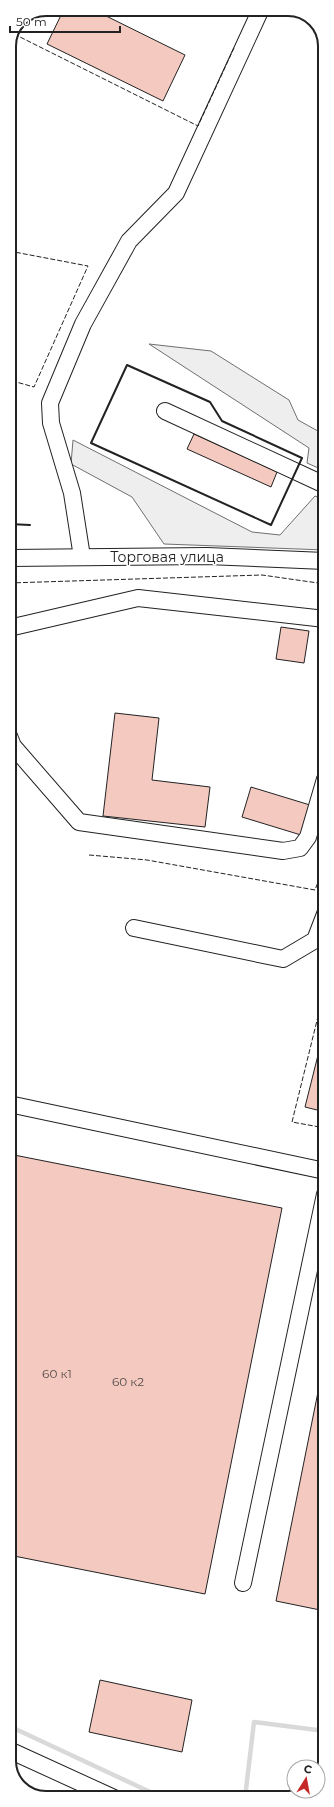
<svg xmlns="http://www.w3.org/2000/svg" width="334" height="1807" font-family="Montserrat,sans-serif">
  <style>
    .green { fill: #eee; stroke: #6f6f6f }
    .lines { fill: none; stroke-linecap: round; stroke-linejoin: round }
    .stream { stroke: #d9d9d9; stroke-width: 4.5 }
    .building { fill: #f3c9c0; stroke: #222 }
    .minor-casing { stroke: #222; stroke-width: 18 }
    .minor { stroke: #fff; stroke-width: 16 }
    .fence { stroke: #222; stroke-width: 1; stroke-dasharray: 5 2; stroke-linecap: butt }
    .wall { stroke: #222; stroke-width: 2 }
    .labels { text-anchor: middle; stroke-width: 3; stroke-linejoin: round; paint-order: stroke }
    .number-label { font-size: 12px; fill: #564c4a }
    .street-label { font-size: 14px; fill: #222; stroke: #fff }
    .rim { fill: none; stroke: #222; stroke-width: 2 }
  </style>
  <rect width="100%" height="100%" fill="#fff"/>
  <g class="green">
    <path d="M149,344L211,351L289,400L298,420L325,435V471L307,463L309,448Z"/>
    <path d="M73,440L252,532L280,535L315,496L325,500V550L164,544L132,497L71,464Z"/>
  </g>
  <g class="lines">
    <g class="stream">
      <path d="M9,1726L163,1798"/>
      <path d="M245,1798L254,1722L325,1731"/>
    </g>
  </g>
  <g class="building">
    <path d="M64,9H92L185,55L163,101L47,44Z"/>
    <path d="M194,434L277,472L271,487L187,449Z"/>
    <path d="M281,627L309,631L304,663L276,659Z"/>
    <path d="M115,713L159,718L152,780L210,787L205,827L103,816Z"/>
    <path d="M251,787L310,805L301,835L242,817Z"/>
    <path d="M325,1027V1112L305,1107Z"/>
    <path d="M9,1154L282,1208L205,1594L9,1555Z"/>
    <path d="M325,1357V1611L276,1601Z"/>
    <path d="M100,1680L192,1700L182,1752L89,1732Z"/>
  </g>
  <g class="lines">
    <defs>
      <g id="minor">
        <path d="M165,411L325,485"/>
        <path d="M82,557L72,493L51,423L50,403L83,324L129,241L176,193L261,9"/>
        <path d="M9,558L207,556L325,561"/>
        <path d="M9,628L138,598L325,619"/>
        <path d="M9,736L13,746L79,822L283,851L300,848L308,837L325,779"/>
        <path d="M134,928L283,959L315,940L325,914"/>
        <path d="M9,1104L325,1171"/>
        <path d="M243,1583L325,1194"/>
        <path d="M9,1750L114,1798"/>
      </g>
    </defs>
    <use href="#minor" class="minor-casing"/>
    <use href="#minor" class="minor"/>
    <g class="fence">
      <path d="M16,29L51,9"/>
      <path d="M14,34L198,126L234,48"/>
      <path d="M9,251L88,266L34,387L9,380"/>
      <path d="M9,583L262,575L325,584"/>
      <path d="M89,855L147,860L315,890L325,864"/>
      <path d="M325,988L292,1122L325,1128"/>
    </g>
    <g class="wall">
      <path d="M127,365L210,402L222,421L302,458L271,525L91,443Z"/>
      <path d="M9,524L30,525"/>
    </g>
  </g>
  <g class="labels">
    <g class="number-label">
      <text x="57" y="1378">60 к1</text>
      <text x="128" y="1386">60 к2</text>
    </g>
    <g class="street-label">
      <text x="167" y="562">Торговая улица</text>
    </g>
  </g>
  <path d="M0 0H334V1807H0ZM46 16H288A30 30 0 0 1 318 46V1761A30 30 0 0 1 288 1791H46A30 30 0 0 1 16 1761V46A30 30 0 0 1 46 16Z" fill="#fff" fill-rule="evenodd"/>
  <path class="rim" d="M46 16H288A30 30 0 0 1 318 46V1761A30 30 0 0 1 288 1791H46A30 30 0 0 1 16 1761V46A30 30 0 0 1 46 16Z"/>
  <g transform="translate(306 1779) rotate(11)"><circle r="19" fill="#ffffff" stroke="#a7a7a7"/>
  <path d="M0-3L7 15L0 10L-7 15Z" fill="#c62828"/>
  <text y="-6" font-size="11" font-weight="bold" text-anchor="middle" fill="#222222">С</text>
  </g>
  <path d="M10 26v6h110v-6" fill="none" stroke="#222222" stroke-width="2"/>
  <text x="16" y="26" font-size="12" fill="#222222" stroke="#ffffff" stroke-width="3" paint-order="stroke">50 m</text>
</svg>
